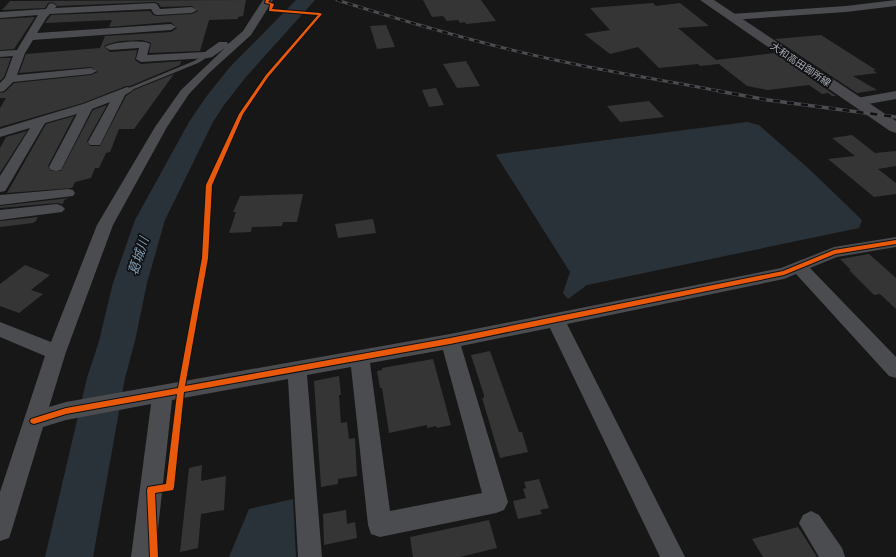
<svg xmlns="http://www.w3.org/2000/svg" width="896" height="557" font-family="'PT Sans Narrow','Noto Sans JP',sans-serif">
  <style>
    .water { fill: #2a3239 }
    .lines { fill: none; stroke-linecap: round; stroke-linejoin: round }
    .river { fill: #2a3239; fill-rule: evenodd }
    .building { fill: #353536 }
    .service { fill: #4b4c50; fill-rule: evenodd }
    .minor { fill: #4b4c50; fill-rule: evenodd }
    .secondary { fill: #4a4a4e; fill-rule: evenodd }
    .rail-far1-casing { stroke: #4b4c4f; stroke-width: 3 }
    .rail-casing { stroke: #4b4c4f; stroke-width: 3.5 }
    .rail-far1 { stroke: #111113; stroke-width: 2; stroke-dasharray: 5.5; stroke-linecap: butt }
    .rail { stroke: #111113; stroke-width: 2.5; stroke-dasharray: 7; stroke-linecap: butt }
    .cycleway-casing { stroke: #111113; stroke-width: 2 }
    .cycleway { fill: #e8590c; fill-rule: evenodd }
    .labels { text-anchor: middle; stroke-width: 3.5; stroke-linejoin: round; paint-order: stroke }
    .far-street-label { font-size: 10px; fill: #a8adb8; stroke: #111113 }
    .water-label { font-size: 13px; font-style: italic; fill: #7f9bb3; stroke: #111113 }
  </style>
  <rect width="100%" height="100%" fill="#171717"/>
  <g class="water">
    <path d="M747,122L759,125L808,168L862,220L859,228L587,285L568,299L563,293L570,272L496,155L499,154Z"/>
    <path d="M293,499L296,557H229L249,509Z"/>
  </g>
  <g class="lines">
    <path class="river" d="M296,0H315L246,77L224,105L213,122L165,220L147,283L135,341L125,378L93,557H45L87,378L99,341L113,283L135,220L189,122L206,97L230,67Z"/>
  </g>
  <g class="building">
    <path d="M246,0L243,16L238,17V19L209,20L200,51L149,53L151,43L142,40L120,41L108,44L104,46L110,52L137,50L135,60L141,64L181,61L180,65L130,86H126L83,103L0,127V108L6,98H0V93L5,92L14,83L91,75L98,72L91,67L19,73L26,54L100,48L105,36L171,32L177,28L171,22L109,27L112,20L45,23L51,15L150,11L153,15L157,16L192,14L198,11L192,6L161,7L158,3L154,2L58,6L52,2L48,3L45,8L2,10L10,1Z"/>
    <path d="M423,0H481L496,21L466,24L465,22L460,23L458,20L447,21L443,16L432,17Z"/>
    <path d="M653,3L656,6L680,3L709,26L678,28L716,60L775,53L836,96H832L828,93L822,94L809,85L768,90L747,86L719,64L700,66L698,64L659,68L638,47L610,54L584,34L610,30L590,8Z"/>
    <path d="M35,17L14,49L0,50V19Z"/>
    <path d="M386,25L395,47L377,49L370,26Z"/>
    <path d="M821,35L876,70H873L877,73L853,76L877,90L857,93L775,39Z"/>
    <path d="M0,58H11L4,77L0,81Z"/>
    <path d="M466,61L480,86L457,88L443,64Z"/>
    <path d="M174,74L134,129H119L110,152L106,153L99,168H95L91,178L75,182L72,188L7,193L46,124L74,116L48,166L51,171H61L93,110L107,105L87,141L90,146H100L126,96L134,90Z"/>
    <path d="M436,88L444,105L429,107L422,90Z"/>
    <path d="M649,101L664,117L620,122L607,106Z"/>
    <path d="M27,131L0,173V148L6,137Z"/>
    <path d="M852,135L875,153L896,151V166L878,169L896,183V194L874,197L828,159L855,156L832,138Z"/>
    <path d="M303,194L297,222H283L282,226L252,227L251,232L229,233L236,212H233L240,196Z"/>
    <path d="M69,198L64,200L63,204L57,203L0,208V206Z"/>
    <path d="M38,217L36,221L33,223L0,227V221Z"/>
    <path d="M373,219L376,233L338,238L335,224Z"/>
    <path d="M869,254L896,278V309L880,294L874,295L849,270H851L840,259Z"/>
    <path d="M25,265L50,275L31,290L43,294L19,313L0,306V284Z"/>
    <path d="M490,351L519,432H522L528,452L500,458L482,398H484V395L471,355Z"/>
    <path d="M433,359L451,425L437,428L436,426L427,428V425L389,433L382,388H380L377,371L382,370V368Z"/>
    <path d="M339,376L341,395H339L341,423L347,422L349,439L355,438L357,476L338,479V484L321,487L314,381Z"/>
    <path d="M202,465L201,481L226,476L224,510L201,514L198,548L180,552L189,468Z"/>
    <path d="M539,479L549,508L540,510L542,514L518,519L513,501L526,498L523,489L526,488L524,482Z"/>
    <path d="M346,510L347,524L355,522L357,538L324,545L323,514Z"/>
    <path d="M489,520L497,548L460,557H413L410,537Z"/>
    <path d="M798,527L817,557H763L752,539Z"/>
  </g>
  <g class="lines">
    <path class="service" d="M206,54L211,55L198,63L129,91L124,90L194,61Z"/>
    <g class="minor">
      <path d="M263,0H273L251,35L209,73L189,94L167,127L113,225L66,352L49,407L66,402L450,334L781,268L834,247L896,237V247L837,257L810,268L896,357V378L889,376L796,274L784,279L567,324L685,557H660L550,328L461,346L508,502L504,510L496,513L380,537L371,534L368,525L351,367L307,375L322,557H298L288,379L172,400L155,557H131L151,404L66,420L43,427L12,529L9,538L0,541V492L45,356L0,337V322L51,342L97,225L155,127L181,90L225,48L212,57L208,58L141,62L136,59L139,48L110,50L105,47C110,42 145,39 150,44L147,55L205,52L219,42H227L228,44L227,45L243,31ZM443,350L482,493L390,511L370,363Z"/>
      <path d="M896,0V6L846,12L731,20L726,17L731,14L846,6Z"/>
      <path d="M52,3L57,6L55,8L154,3L157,4L160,9L192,7L197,10L192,13L157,15L154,14L151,9L50,14L47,17L37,33L171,24L176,27L171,30L33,40L25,53L17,75L91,68L97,71L91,74L13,82L4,91L0,92V83L5,78L13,56L0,57V51L17,50L38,15L0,18V12L46,9L49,4Z"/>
      <path d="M127,87L131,88L133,90L125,95L100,145H90L88,142L110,102L92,109L61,170L56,171L51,170L49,167L77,114L45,123L7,188L5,191L0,192V176L30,128L0,137V129L83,104Z"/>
      <path d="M896,91V99L857,106L853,105L851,102L853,99L857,98Z"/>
      <path d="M68,189L73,190L75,193L73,196L0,205V195Z"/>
      <path d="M57,204L62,206L65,209L62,212L0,220V210Z"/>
      <path d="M811,511L819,515L842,548L845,557H819L799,523L803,515Z"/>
    </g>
    <path class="secondary" d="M700,0H714L896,121V133L890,131Z"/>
    <defs>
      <path id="rail-far1" d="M337,0C410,23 484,45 560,61C614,73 669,81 724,92"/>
      <path id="rail" d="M718,91L768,100L896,117"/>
    </defs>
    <use href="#rail-far1" class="rail-far1-casing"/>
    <use href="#rail" class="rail-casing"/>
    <use href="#rail-far1" class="rail-far1"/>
    <use href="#rail" class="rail"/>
    <defs>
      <path id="cycleway" d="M266,0H270L268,2L274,4L272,9L320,13L322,14L268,77L243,114L212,185L208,258L185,386L450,338L783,271L834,250L896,240V244L835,254L784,275L450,344L184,392L174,487L173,490L155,493L158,557H150L147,490L148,487L166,484L177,394L66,414L34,424L31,423L30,421L31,419L66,408L178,388L202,258L206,185L239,114L266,75L318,15L269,11L270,4L265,3Z"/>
    </defs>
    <use href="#cycleway" class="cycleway-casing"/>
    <use href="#cycleway" class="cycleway"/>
  </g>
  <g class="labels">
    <g class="far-street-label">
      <text transform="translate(801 64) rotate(34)" y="4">大和高田御所線</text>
    </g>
    <g class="water-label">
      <text transform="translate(138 256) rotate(-72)" y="5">葛城川</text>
    </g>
  </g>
</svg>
